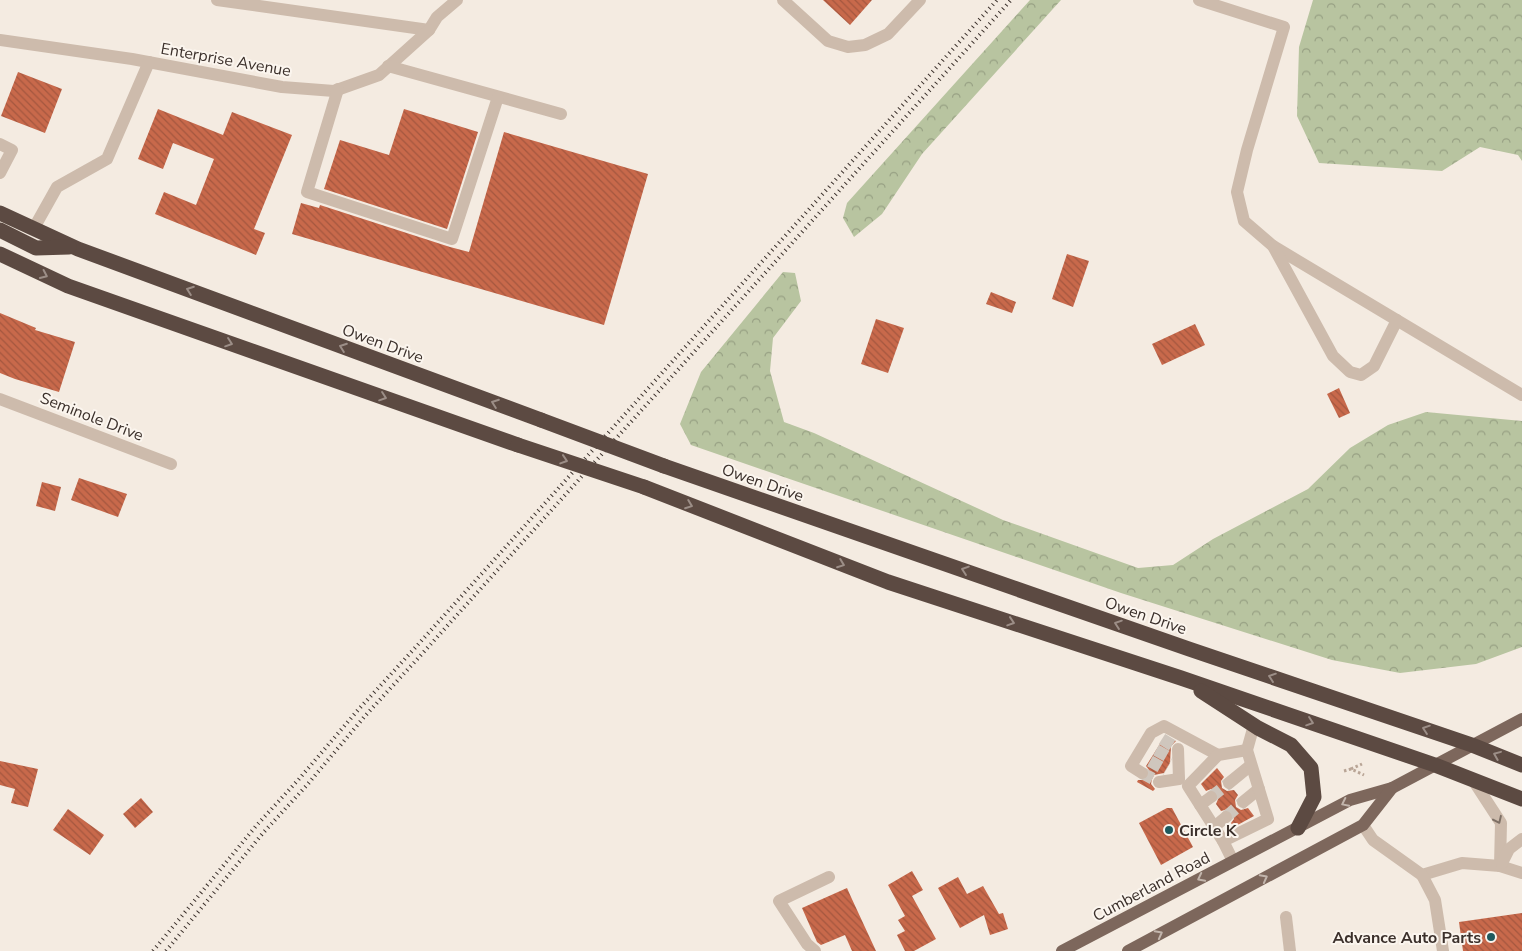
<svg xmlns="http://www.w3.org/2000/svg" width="1522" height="951" font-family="'Nunito Sans',sans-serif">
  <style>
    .forest { fill: url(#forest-crowns) }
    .building { fill: url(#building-back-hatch) }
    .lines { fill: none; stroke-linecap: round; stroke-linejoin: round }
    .minor-tunnel { stroke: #cfc6bd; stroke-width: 12; stroke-dasharray: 12 6; stroke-linecap: butt }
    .path { stroke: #b9a596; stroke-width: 3; stroke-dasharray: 2.5 2.5; stroke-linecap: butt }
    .minor { stroke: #cdbbac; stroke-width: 12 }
    .major { stroke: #7d675c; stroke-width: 12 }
    .highway { stroke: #5c4a42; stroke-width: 15 }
    .rail { stroke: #3b302b; stroke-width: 4; stroke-dasharray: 1 4; stroke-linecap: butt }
    .highway-bridge { stroke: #5c4a42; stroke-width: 15 }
    .oneway { stroke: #9c8e87 }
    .oneway2 { stroke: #c2b5ac }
    .oneway3 { stroke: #7d6f65 }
    .poi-dot { fill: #1f5a5e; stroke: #fbf5ee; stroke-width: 2 }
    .labels { text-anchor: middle; stroke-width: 4; stroke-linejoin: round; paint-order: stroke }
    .street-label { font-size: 16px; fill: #3b302b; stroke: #fbf5ee }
    .poi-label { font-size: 16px; font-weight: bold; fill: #3b302b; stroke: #fbf5ee; text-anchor: start }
  </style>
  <defs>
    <pattern id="forest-crowns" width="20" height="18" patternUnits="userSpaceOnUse" patternTransform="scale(1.25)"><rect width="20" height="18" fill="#b8c4a0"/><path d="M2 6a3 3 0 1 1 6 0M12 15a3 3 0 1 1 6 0" fill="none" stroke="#97a083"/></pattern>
    <pattern id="building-back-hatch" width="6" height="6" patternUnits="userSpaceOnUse" patternTransform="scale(1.25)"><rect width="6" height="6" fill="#c8694b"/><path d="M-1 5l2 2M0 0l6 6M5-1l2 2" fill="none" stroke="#a4573f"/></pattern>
  </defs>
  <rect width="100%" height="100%" fill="#f4ebe1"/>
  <g class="forest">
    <path d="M1030,0H1061L922,154L882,214L854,237L843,218L847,203Z"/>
    <path d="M1313,0H1522V161L1518,155L1480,147L1442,171L1319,163L1297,116L1299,47Z"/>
    <path d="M783,272L795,273L801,301L773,338L770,371L784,422L814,433L1003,520L1138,568L1173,565L1213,539L1308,489L1350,448L1388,425L1426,412L1522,421V647L1476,664L1400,673L1332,660L1121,593L691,445L680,424L701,372Z"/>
  </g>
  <g class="building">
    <path d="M823,0H872L850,25Z"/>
    <path d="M18,72L62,89L45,133L1,116Z"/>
    <path d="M158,109L223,135L232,112L292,135L254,229L265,233L256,255L155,214L164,192L196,205L214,159L173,143L163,169L138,159Z"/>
    <path d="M404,109L478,132L447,229L324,189L340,140L389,155Z"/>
    <path d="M504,132L648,174L604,325L292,234L301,203L319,208L320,205L450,247L469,252Z"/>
    <path d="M1067,254L1089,261L1073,307L1052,299Z"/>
    <path d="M991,292L1016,302L1012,313L986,304Z"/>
    <path d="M0,313L36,328L35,330L75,342L59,392L15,379L0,373Z"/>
    <path d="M876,319L904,328L888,373L861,364Z"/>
    <path d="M1195,324L1205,345L1162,365L1152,344Z"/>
    <path d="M1339,388L1350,413L1339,418L1327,394Z"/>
    <path d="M79,478L127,494L118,517L71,500Z"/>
    <path d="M42,482L61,487L55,511L36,506Z"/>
    <path d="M1165,736L1176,741L1171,746L1170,763L1164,773L1154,775L1152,779L1151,784L1155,789L1153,791L1137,782L1138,780H1145L1149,777V770L1146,766Z"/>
    <path d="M0,761L38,769L28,807L11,803L15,789L0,785Z"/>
    <path d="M1217,768L1224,777L1221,781L1222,788L1227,791L1234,790L1238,795L1235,800L1236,807L1241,810L1248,808L1254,816L1234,827L1231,823L1234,819L1232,812L1228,809L1221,811L1216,804L1219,797L1217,792L1211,789L1206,791L1201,784Z"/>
    <path d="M141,798L153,812L135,828L123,814Z"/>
    <path d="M1167,808H1172L1193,847L1161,865L1139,823Z"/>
    <path d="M68,809L104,835L90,855L53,830Z"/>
    <path d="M912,871L923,890L912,896L936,939L914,951H905L897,935L905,931L898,920L905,916L888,885Z"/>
    <path d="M958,877L967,894L983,886L999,914L1003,913L1008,929L990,935L984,915L960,928L938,888Z"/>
    <path d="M847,888L851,897L876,951H852L845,935L821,945L817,942L802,908Z"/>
    <path d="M1522,913V951H1463L1459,922Z"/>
  </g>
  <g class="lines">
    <g class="minor-tunnel">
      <path d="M1162,739L1178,749"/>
      <path d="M1156,750L1172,759"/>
      <path d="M1150,761L1166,770"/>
      <path d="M1142,773L1159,782"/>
      <path d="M1211,797L1229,783"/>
      <path d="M1226,817L1243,802"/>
    </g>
    <g class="path">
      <path d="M1351,769L1362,764"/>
      <path d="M1344,771L1351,769L1364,775"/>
    </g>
    <g class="minor">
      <path d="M217,0L429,30L437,17L457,0"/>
      <path d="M783,0L828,41L848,47L865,45L888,34L920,0"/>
      <path d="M1199,0L1284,27L1247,150L1237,192L1244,221L1273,246L1522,395"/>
      <path d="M0,40L132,59L282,87L334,91L379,75L429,30"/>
      <path d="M388,66L561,114"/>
      <path d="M338,89L307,192L452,239L498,97"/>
      <path d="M0,144L12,150L0,173"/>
      <path d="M34,228L57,187L107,159L149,62"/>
      <path d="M1273,246L1333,356L1350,372L1361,375L1374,366L1397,320"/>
      <path d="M0,399L171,464"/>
      <path d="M1178,749L1179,779"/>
      <path d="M1142,773L1131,766L1151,733L1164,726L1218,755"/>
      <path d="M1473,780L1501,823L1500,866"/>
      <path d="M1159,782L1179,779"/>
      <path d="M1229,783L1251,765"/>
      <path d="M1243,802L1259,789"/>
      <path d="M1200,805L1211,797"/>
      <path d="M1363,825L1373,840L1422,875L1462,863L1500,866L1522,873"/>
      <path d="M1214,827L1226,817"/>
      <path d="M1223,841L1188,786L1218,755L1247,750"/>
      <path d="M1233,861L1223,841L1268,819L1247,750L1254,725"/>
      <path d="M1502,863L1509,849L1522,839"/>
      <path d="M1422,875L1435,900L1443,951"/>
      <path d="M1286,917L1290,951"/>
      <path d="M815,951L807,944L779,901L829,877"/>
    </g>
    <g class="major">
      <path d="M1062,951L1350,800L1392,788L1522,719"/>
      <path d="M1128,951L1363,825L1392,788"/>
    </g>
    <g class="highway">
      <path d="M0,213L78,249L541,420"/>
      <path d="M0,230L36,248L69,247"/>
      <path d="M0,254L68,286L518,445"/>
      <path d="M664,466L1189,649L1472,745L1522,765"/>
      <path d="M644,487L888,582L1181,678L1435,765L1522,799"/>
      <path d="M1201,691L1258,728L1291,745L1311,768L1314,797L1298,828"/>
    </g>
    <g class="rail">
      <path d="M153,951L256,826L299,779L358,710L414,649L997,0"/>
      <path d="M166,951L263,833L307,785L365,716L421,655L1011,0"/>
    </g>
    <g class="highway-bridge">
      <path d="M541,420L664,466"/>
      <path d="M518,445L644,487"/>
    </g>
  </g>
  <defs><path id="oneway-chevron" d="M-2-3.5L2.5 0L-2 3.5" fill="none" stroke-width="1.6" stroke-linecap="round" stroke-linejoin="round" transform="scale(1.25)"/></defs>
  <g class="oneway">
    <use href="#oneway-chevron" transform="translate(44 275) rotate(25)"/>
    <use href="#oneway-chevron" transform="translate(190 290) rotate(-160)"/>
    <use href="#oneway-chevron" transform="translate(229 343) rotate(19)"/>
    <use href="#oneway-chevron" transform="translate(343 347) rotate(-160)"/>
    <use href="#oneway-chevron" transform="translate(383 397) rotate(19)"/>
    <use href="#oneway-chevron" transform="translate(495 403) rotate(-160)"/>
    <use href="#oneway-chevron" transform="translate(564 460) rotate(18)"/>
    <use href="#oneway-chevron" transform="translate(689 505) rotate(21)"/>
    <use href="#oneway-chevron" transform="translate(841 564) rotate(21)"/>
    <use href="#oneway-chevron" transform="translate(965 570) rotate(-161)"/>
    <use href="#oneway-chevron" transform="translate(1011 622) rotate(18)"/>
    <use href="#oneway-chevron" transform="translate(1118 624) rotate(-161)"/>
    <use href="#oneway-chevron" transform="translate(1272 677) rotate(-161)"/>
    <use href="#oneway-chevron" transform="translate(1310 722) rotate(19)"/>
    <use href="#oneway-chevron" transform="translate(1426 729) rotate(-161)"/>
    <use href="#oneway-chevron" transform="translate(1497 755) rotate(-158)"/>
  </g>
  <g class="oneway2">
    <use href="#oneway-chevron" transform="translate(1345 803) rotate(154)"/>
    <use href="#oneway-chevron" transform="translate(1201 878) rotate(153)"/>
    <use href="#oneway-chevron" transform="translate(1264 878) rotate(-28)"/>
    <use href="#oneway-chevron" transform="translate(1159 934) rotate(-28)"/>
  </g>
  <use class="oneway3" href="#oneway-chevron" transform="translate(1498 820) rotate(65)"/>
  <g class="poi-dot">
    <circle cx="1169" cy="830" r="5"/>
    <circle cx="1491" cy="937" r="5"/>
  </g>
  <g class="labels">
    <g class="street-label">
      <text transform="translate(226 59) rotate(10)" y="6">Enterprise Avenue</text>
      <text transform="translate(383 343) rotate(20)" y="6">Owen Drive</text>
      <text transform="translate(92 416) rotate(21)" y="6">Seminole Drive</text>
      <text transform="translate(763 482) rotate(19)" y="6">Owen Drive</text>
      <text transform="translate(1146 615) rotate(19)" y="6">Owen Drive</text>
      <text transform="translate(1151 886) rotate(-28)" y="6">Cumberland Road</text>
    </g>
    <g class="poi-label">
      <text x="1179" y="836">Circle K</text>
      <text x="1481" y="943" text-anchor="end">Advance Auto Parts</text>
    </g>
  </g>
</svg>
